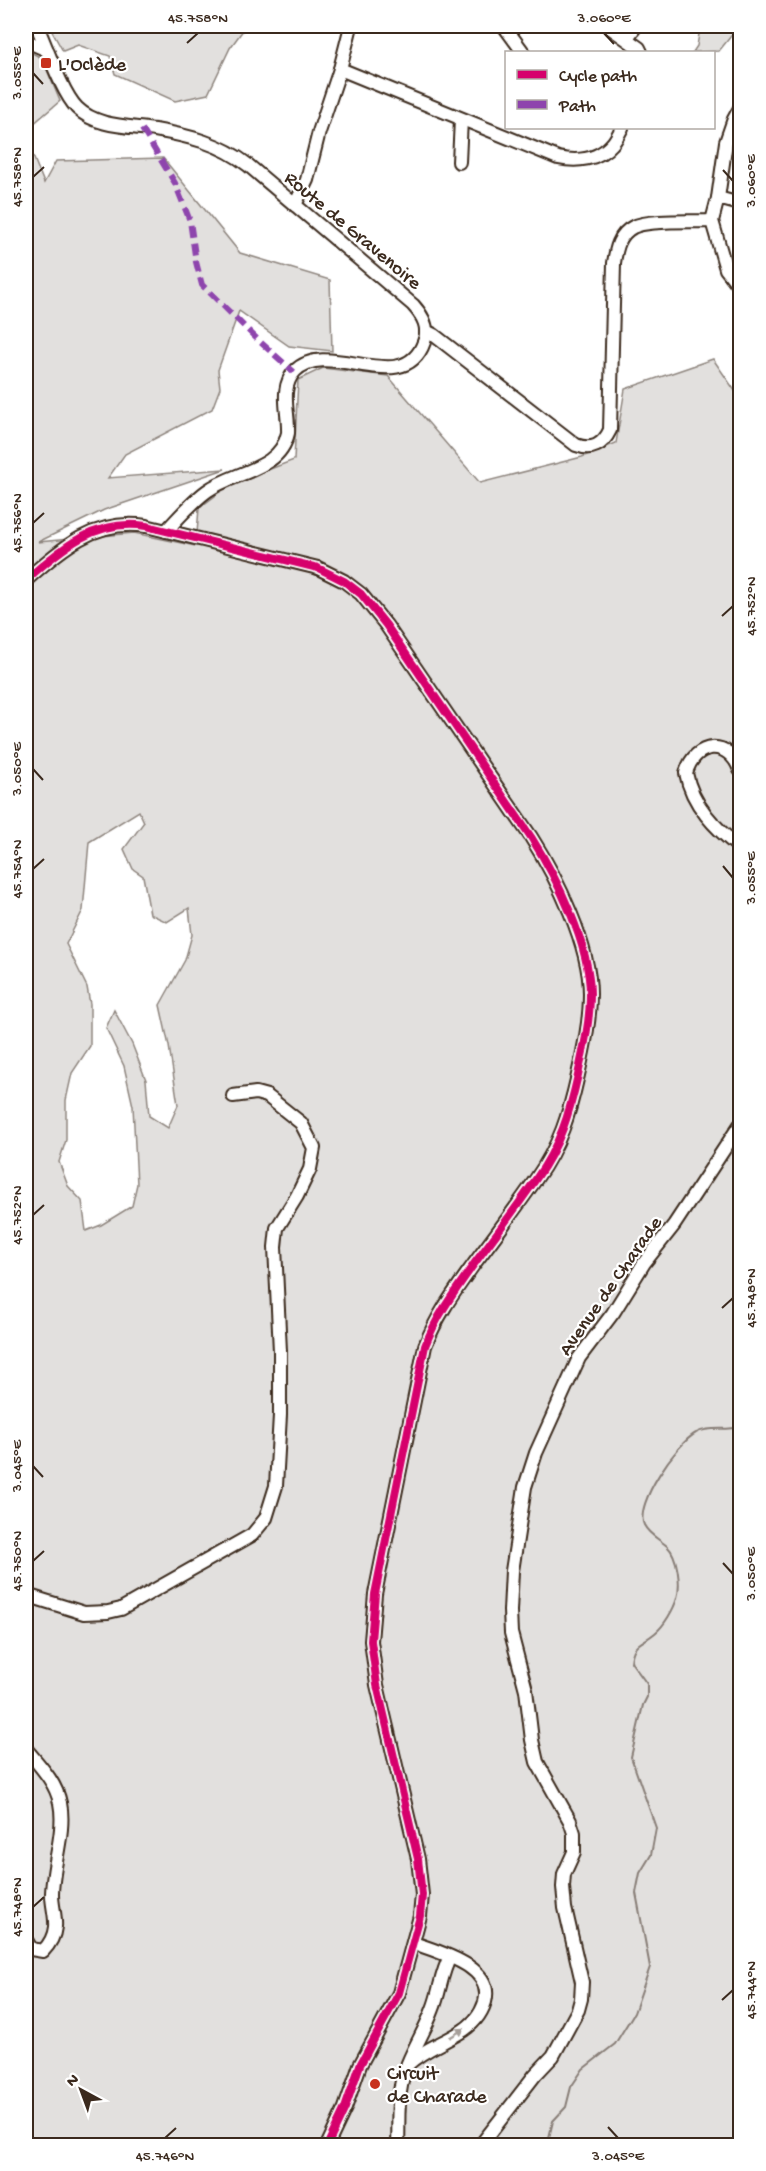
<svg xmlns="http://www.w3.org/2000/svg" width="766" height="2171" font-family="'Gochi Hand',sans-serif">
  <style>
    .green { fill: #e2e0de; stroke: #8e857e; stroke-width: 1.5; fill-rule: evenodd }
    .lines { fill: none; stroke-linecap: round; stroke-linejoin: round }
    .stream { stroke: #887e77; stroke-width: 2 }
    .minor-casing { stroke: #3b2a1e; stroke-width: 16 }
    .minor { stroke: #fff; stroke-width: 12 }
    .quiet { stroke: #8e44ad; stroke-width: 6; stroke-dasharray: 12 6; stroke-linecap: butt }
    .cycleway-casing { stroke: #fff; stroke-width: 11 }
    .cycleway { stroke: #d6006c; stroke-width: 8 }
    .oneway { fill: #a79f9a }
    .ticks { fill: none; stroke: #3b2a1e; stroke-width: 2 }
    .poi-dot { fill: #c8321e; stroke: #fff; stroke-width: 2 }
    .labels { text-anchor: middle; stroke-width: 4.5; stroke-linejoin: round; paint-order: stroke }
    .poi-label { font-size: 20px; fill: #3b2a1e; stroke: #fff; text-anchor: start }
    .street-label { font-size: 20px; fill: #3b2a1e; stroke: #fff }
    .neatline { fill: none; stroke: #3b2a1e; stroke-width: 2 }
    .ticks-label { font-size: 15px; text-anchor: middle; fill: #3b2a1e }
  </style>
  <rect width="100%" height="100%" fill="#fff"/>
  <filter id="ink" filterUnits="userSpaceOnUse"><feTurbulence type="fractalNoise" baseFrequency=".0167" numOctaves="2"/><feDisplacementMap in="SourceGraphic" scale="12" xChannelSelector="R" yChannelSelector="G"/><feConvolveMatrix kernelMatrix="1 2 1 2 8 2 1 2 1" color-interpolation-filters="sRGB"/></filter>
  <g filter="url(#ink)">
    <g class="green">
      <path d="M49,26H156L162,29L185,31L189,26H246L230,48L208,94L175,101L115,74L110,56L78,45L63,51Z"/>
      <path d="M698,26H739L719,51L693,52L697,46L700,28Z"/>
      <path d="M26,50L42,58L60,101L26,130Z"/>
      <path d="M26,139L44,183L56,161L163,158L240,253L330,280L332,351L289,346L239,311L218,370L220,388L212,409L125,454L108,478L225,469L104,510L38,542L134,533L196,546L199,508L215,496L223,487L294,460L298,380L323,368L388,376L480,483L582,457L616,443L625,389L713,359L740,398V2145H26ZM139,811L144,822L124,849L133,869L143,876L150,914L167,922L189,908L192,935L185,960L160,1005L169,1046L178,1105L168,1128L149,1116L146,1080L132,1044L114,1010L106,1028L124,1066L133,1106L137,1184L132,1206L101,1225L86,1231L82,1201L68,1186L59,1162L66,1140V1100L72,1073L90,1046V1004L87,987L66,944L83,910L89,842Z"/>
    </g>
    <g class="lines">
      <path class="stream" d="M547,2146L553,2121L566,2107L571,2087L583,2069L615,2044L634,2013L650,1967L636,1893L640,1873L651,1855L656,1828L631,1757L643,1705L647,1697V1684L631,1662C633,1642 642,1644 655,1633C664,1626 674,1609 677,1598C681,1585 678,1556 667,1546C659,1539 649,1535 644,1525C634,1504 677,1443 696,1433C708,1426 726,1431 740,1427"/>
      <defs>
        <g id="minor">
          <path d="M37,26C46,46 62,93 77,108C96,127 129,126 155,130C189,136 220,143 248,165L413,305C423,316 430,328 424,342C404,399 328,337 295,371C279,388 289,412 288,433C280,471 234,471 207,491C192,502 179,517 166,531"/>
          <path d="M504,26L523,52"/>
          <path d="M608,26L639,48L641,52"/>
          <path d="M26,33L31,26"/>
          <path d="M627,38L636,26"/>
          <path d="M26,43H31L47,50"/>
          <path d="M340,69L558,158C577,162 598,160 612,144C616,140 619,133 622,128"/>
          <path d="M740,108L734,119L726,142L718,198L712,221L726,269L740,287"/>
          <path d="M459,162L461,119"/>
          <path d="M718,198L740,204"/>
          <path d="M295,205L307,180L319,132L340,69L351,26"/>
          <path d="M426,331L434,335L576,445C592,451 603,445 610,430L614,263C616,249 619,234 633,227C648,219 694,222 712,221"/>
          <path d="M26,580C60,549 96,518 146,526L318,568L344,581L361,594L386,625L531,837C557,878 590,945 590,994C590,1021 584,1048 578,1075C569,1115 560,1145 536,1179C516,1208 495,1236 474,1264C455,1291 437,1315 425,1346L375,1594L371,1641L377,1685L418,1859L422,1895L420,1916L399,1993L360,2065L345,2108L327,2146"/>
          <path d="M740,770C729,739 695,741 686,773C692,805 716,829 740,848"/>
          <path d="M26,1595L84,1613L108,1612L121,1609L252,1535L266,1518L276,1486L280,1415V1351L275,1247L277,1228L297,1196L310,1169L314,1148L301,1123L267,1096L256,1093L233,1096"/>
          <path d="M26,1749C39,1765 56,1782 60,1803C66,1831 52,1866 52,1895C52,1905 56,1917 55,1927C54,1937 50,1944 43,1951L31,1949L26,1940"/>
          <path d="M408,2064C423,2050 441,2044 459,2033C471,2026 481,2015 485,2002C495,1966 438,1952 414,1943"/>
          <path d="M398,2146C399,2126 397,2105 401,2086C405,2061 424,2034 433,2009C440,1992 441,1973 450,1957"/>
          <path d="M480,2146L535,2075L553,2056L578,2010L581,1999L582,1982L565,1908L563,1887L564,1874L574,1852V1833L570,1821L537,1762L532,1740L526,1690L511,1633L510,1611L512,1571L525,1487L536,1453L579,1358L613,1313L644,1263L674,1225L740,1125"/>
        </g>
      </defs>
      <use href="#minor" class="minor-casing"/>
      <use href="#minor" class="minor"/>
      <path class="quiet" d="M142,129L175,183L190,221L196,262L202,285L259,341L294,372"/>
      <defs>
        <path id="cycleway" d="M26,580C60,549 96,518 146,526L318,568L344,581L361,594L386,625L531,837C557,878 590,945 590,994C590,1021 584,1048 578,1075C569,1115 560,1145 536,1179C516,1208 495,1236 474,1264C455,1291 437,1315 425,1346L375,1594L371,1641L377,1685L418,1859L422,1895L420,1916L399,1993L360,2065L345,2108L327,2146"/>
      </defs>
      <use href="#cycleway" class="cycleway-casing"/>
      <use href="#cycleway" class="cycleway"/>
    </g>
    <defs><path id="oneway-solid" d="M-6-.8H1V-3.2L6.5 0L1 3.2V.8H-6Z" transform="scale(1.5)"/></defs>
    <use class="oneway" href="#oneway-solid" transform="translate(457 2033) rotate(-32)"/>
  </g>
  <path class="ticks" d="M604,33L614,44M187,43L198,33M33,73L43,84M723,170L733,181M33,177L44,167M33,523L44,513M722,616L733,606M33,769L43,780M723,866L733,878M33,869L44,859M33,1215L44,1205M722,1308L733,1298M33,1466L43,1477M33,1561L44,1551M723,1563L733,1574M33,1907L44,1897M722,2000L733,1990M608,2127L618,2138M165,2138L176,2128"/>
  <g class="poi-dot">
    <rect x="40" y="57" width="12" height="12" rx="3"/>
    <circle cx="375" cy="2084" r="6"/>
  </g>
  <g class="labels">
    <g class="poi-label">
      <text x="58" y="70">L'Oclède</text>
      <text x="387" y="2079">Circuit<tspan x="387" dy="23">de Charade</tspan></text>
    </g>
    <g class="street-label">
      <text transform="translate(354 229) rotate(40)" y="7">Route de Gravenoire</text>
      <text transform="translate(609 1285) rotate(-55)" y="7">Avenue de Charade</text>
    </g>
  </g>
  <rect width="766" height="2171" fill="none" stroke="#fff" stroke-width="66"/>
  <rect x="505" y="51" width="210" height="78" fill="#ffffff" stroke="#b1aaa5" stroke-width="1.5"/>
  <rect x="517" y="70" width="30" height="9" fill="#d6006c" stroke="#b1aaa5" stroke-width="1.5"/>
  <text x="559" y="81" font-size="18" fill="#3b2a1e">Cycle path</text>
  <rect x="517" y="100" width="30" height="9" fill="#8e44ad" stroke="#b1aaa5" stroke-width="1.5"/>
  <text x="559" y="111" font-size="18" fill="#3b2a1e">Path</text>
  <g transform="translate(81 2090) rotate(319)" stroke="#ffffff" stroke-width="4.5" paint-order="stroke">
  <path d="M0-4.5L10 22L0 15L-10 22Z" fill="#3b2a1e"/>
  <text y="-9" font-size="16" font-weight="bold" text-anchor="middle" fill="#3b2a1e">N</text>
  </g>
  <rect x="33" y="33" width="700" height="2105" class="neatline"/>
  <g class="ticks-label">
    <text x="198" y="22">45.758°N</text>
    <text x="604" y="22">3.060°E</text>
    <text transform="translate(16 73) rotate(-90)" y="5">3.055°E</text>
    <text transform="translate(16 177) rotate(-90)" y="5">45.758°N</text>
    <text transform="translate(750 181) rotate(-90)" y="5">3.060°E</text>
    <text transform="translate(16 523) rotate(-90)" y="5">45.756°N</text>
    <text transform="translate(750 606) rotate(-90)" y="5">45.752°N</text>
    <text transform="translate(16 769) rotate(-90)" y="5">3.050°E</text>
    <text transform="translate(16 869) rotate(-90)" y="5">45.754°N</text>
    <text transform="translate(750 878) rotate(-90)" y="5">3.055°E</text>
    <text transform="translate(16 1215) rotate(-90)" y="5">45.752°N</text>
    <text transform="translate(750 1298) rotate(-90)" y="5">45.748°N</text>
    <text transform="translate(16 1466) rotate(-90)" y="5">3.045°E</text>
    <text transform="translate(16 1561) rotate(-90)" y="5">45.750°N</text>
    <text transform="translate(750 1574) rotate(-90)" y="5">3.050°E</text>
    <text transform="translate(16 1907) rotate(-90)" y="5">45.748°N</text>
    <text transform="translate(750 1990) rotate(-90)" y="5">45.744°N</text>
    <text x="165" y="2160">45.746°N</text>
    <text x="618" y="2160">3.045°E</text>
  </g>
</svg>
